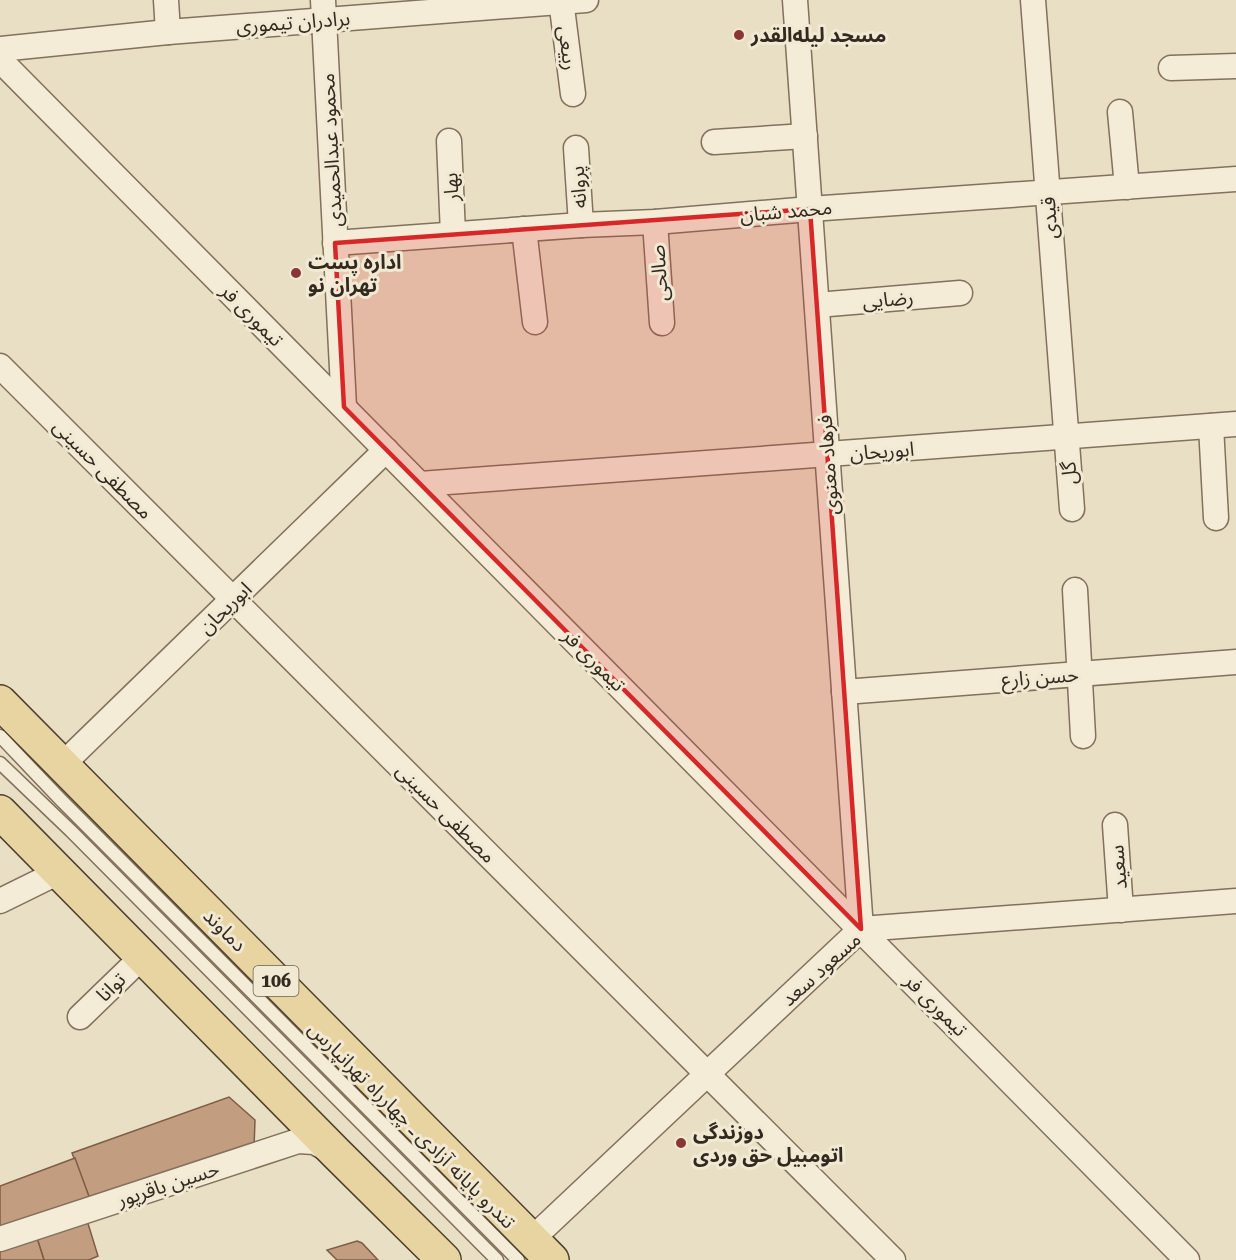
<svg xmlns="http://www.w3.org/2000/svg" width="1236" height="1260" font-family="'Roboto Serif','Noto Sans Arabic',serif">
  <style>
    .building { fill: #c29d7f; stroke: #7d5d46; stroke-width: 1.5 }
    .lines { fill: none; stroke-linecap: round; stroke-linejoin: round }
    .lane-casing { stroke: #81715d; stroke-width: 15 }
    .street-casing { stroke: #81715d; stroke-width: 27 }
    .primary-casing { stroke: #4f4031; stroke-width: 36 }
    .lane { stroke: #f4ecd7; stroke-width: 12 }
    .street { stroke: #f4ecd7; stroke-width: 24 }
    .primary { stroke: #e7d4a1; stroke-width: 33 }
    .marked { fill: #d62828; fill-opacity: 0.2; stroke: #d62828; stroke-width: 4.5; stroke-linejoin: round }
    .poi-dot { fill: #893634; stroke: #f1e9d3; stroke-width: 2 }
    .labels { text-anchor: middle; stroke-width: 6; stroke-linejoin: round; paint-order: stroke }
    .shield { fill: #f1e9d3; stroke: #6c6355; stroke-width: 1.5 }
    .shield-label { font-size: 18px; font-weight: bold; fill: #33291f }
    .street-label { font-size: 20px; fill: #33291f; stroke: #f1e9d3 }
    .poi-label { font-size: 20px; font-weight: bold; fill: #33291f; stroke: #f1e9d3; text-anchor: start }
  </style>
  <rect width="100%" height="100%" fill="#e8dfc5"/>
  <g class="building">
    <path d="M229,1097L255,1120L254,1148L91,1202L72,1153Z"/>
    <path d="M75,1158L91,1202L0,1233V1186Z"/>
    <path d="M86,1217L98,1256L89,1260H44L36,1235Z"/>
    <path d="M36,1235L44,1260H0V1247Z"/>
    <path d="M357,1241L362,1243L378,1260H337L327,1250Z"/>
  </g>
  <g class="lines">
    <defs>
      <g id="lane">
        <path d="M0,736L61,800L518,1260"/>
        <path d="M0,763L71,831L497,1260"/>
      </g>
      <g id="street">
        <path d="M166,0L168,32"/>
        <path d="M323,0L344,407"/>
        <path d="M561,0L573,94"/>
        <path d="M795,0L861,929"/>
        <path d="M1033,0L1072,509"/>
        <path d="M0,49L168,32L586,0"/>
        <path d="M0,60L1187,1260"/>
        <path d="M1171,68L1236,66"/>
        <path d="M1120,112L1127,187"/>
        <path d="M449,141L453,234"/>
        <path d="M714,142L805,136"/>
        <path d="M576,148L581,225"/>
        <path d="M655,222L662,323"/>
        <path d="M524,229L535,322"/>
        <path d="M335,243L581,225L655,222L810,209L1236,179"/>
        <path d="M817,305L960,293"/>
        <path d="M0,366L893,1260"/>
        <path d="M1211,426L1216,518"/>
        <path d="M420,484L1236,424"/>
        <path d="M1075,590L1083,736"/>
        <path d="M844,692L1236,662"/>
        <path d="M62,765L386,450"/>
        <path d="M1115,825L1121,910"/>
        <path d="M0,901L59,872"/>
        <path d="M80,1017L143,956"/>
        <path d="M0,1239L298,1141L314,1142L331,1151"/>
        <path d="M532,1239L861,929L1236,901"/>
      </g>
      <g id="primary">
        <path d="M0,702L552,1260"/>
        <path d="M0,812L336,1153L444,1260"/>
      </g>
    </defs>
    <use href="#lane" class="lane-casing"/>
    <use href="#street" class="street-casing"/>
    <use href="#primary" class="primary-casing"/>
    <use href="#lane" class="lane"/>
    <use href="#street" class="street"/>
    <use href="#primary" class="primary"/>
  </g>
  <path class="marked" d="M810,209L861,929L344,407L335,243Z"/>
  <g class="poi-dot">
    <circle cx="739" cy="35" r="6"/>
    <circle cx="296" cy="273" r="6"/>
    <circle cx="681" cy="1143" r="6"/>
  </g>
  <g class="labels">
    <rect class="shield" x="253.5" y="966" width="45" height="30" rx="4.5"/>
    <g class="shield-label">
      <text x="276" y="987">106</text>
    </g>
    <g class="street-label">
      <text transform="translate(293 22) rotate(-4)" y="7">برادران تیموری</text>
      <text transform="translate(568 48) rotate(83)" y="7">ربیعی</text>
      <text transform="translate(331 150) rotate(-93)" y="7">محمود عبدالحمیدی</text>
      <text transform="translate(451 187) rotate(-93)" y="7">بهار</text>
      <text transform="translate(578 187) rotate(-94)" y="7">پروانه</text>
      <text transform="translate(786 211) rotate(-5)" y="7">محمد شبان</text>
      <text transform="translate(1049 218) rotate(-94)" y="7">قیدی</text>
      <text transform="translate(659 273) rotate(-94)" y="7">صالحی</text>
      <text transform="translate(888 299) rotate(-5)" y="7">رضایی</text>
      <text transform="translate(252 315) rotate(45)" y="7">تیموری فر</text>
      <text transform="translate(882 451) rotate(-4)" y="7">ابوریحان</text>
      <text transform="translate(828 465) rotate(-94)" y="7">فرهاد معنوی</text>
      <text transform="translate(103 469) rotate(45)" y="7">مصطفی حسینی</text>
      <text transform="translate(1069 473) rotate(-94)" y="7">گل</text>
      <text transform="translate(225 608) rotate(-44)" y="7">ابوریحان</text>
      <text transform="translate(594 660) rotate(45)" y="7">تیموری فر</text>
      <text transform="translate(1040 677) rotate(-4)" y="7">حسن زارع</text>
      <text transform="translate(446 813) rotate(45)" y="7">مصطفی حسینی</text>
      <text transform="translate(1118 867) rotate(-95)" y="7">سعید</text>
      <text transform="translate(225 930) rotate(45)" y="7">دماوند</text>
      <text transform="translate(821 969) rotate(-42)" y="7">مسعود سعد</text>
      <text transform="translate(111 987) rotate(-44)" y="7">توانا</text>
      <text transform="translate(936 1005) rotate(45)" y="7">تیموری فر</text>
      <text transform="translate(412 1125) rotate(45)" y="7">تندرو پایانه آزادی ـ چهارراه تهرانپارس</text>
      <text transform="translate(168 1184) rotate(-18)" y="7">حسین باقرپور</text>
    </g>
    <g class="poi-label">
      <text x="751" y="42">مسجد لیله‌القدر</text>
      <text x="308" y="269">اداره پست<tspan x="308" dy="23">تهران نو</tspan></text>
      <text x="693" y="1139">دوزندگی<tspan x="693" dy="23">اتومبیل حق وردی</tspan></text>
    </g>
  </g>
</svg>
